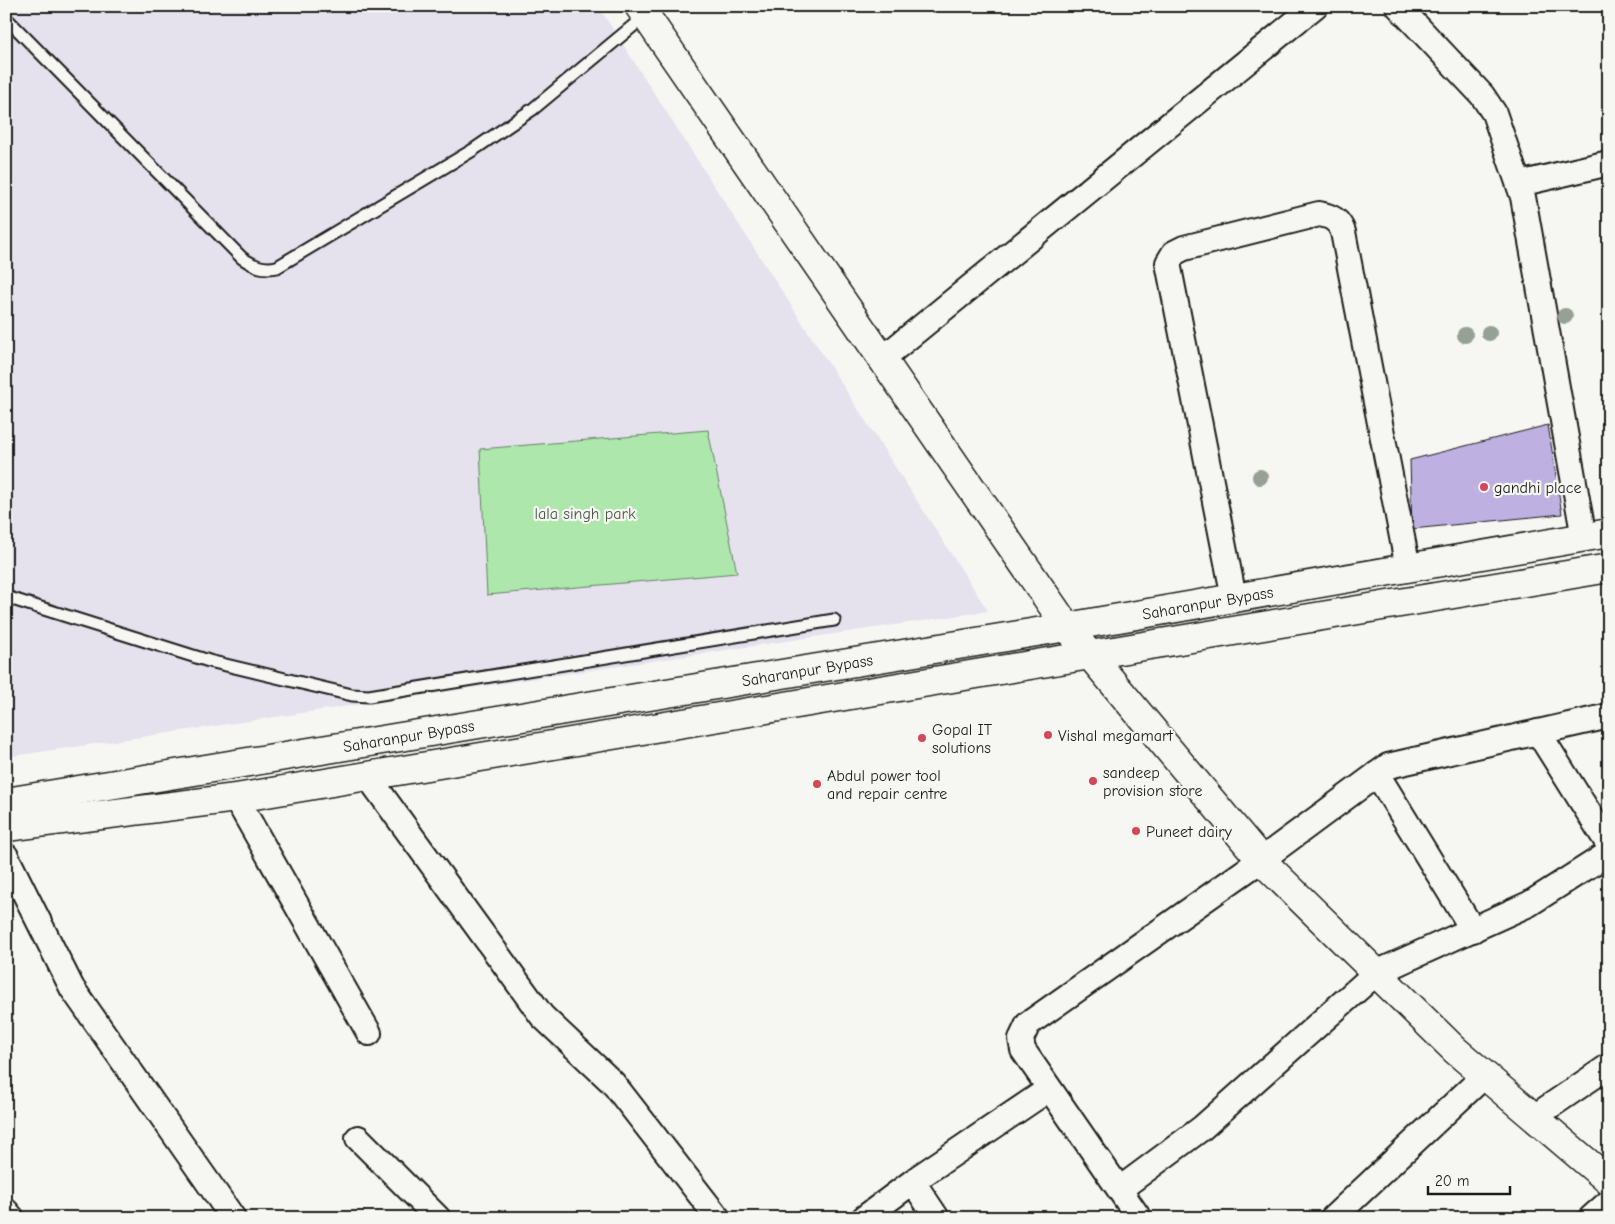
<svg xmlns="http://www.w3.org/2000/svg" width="1615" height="1224" font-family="'Comic Neue',sans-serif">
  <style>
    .built { fill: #e5e1ed }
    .green { fill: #ade7ac; stroke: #648264 }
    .building { fill: #beb1e1; stroke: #1c1c1c }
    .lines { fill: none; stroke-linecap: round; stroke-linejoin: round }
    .lane-casing { stroke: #1c1c1c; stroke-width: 15 }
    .street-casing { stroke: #1c1c1c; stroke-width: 28 }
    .secondary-casing { stroke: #1c1c1c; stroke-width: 31 }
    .lane { stroke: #f6f6f2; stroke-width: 11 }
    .street { stroke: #f6f6f2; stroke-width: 24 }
    .secondary { stroke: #f6f6f2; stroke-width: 28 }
    .tree { fill: #96a094 }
    .poi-dot { fill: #d1495b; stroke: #f6f6f2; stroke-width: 2 }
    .labels { text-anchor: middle; stroke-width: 4.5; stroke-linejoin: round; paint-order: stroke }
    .poi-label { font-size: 16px; fill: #1c1c1c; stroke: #f6f6f2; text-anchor: start }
    .park-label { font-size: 16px; fill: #485947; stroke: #f6f6f2 }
    .street-label { font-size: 16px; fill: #1c1c1c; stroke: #f6f6f2 }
  </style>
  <rect width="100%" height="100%" fill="#f6f6f2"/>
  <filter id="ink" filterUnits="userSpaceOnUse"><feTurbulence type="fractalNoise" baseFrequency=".02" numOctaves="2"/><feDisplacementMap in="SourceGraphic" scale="10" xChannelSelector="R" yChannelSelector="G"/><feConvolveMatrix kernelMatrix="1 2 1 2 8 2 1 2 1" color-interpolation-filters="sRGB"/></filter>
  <g filter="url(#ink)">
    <path class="built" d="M6,6H598L988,611L6,757Z"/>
    <path class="green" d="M708,430L737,573L487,595L480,449Z"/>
    <path class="building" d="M1548,425L1562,514L1412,529L1410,460Z"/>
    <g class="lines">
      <defs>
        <g id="lane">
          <path d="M6,18L242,258C254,266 263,270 277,267L473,150L533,109L645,16"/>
          <path d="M6,597L209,661L352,695L369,696L834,620"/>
        </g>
        <g id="street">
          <path d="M1398,6L1482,95L1494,113L1523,197L1584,538"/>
          <path d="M1519,184L1609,163"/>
          <path d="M882,359L1315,6"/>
          <path d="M1234,598L1168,263L1174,253L1184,248L1319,214C1331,216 1339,220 1343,232L1408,568"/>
          <path d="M1538,732L1609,845"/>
          <path d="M1377,774L1473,930"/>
          <path d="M367,775L542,1016L613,1083L718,1218"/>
          <path d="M236,798L369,1033"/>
          <path d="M6,856L72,988L233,1218"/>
          <path d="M1534,1117L1609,1066"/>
          <path d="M358,1138L438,1218"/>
          <path d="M913,1182L937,1218"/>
          <path d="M1120,1189L1202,1128L1376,973L1529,904L1609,853"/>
          <path d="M6,1211L12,1218"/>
          <path d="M864,1218L919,1177L1049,1089"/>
          <path d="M1139,1218L1023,1050L1021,1039L1028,1024L1261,860L1388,766L1609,716"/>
          <path d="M1333,1218L1485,1075"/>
          <path d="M1591,1218L1609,1202"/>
        </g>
        <g id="secondary">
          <path d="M639,6L1067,627L1089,654L1261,860L1455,1050L1609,1181"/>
          <path id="s1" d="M6,802L1067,627L1609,533"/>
          <path d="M6,827L236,798L1609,568"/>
        </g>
      </defs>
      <use href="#lane" class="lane-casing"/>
      <use href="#street" class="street-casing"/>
      <use href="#secondary" class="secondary-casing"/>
      <use href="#lane" class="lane"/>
      <use href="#street" class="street"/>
      <use href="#secondary" class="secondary"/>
    </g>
    <g class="tree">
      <circle cx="1565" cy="316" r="8"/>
      <circle cx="1489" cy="333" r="8"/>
      <circle cx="1465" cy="335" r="8"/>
      <circle cx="1260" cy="477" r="8"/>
    </g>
  </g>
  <g class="poi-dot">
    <circle cx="1484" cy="487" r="5"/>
    <circle cx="1048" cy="735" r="5"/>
    <circle cx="922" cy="738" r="5"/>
    <circle cx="1093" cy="781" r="5"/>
    <circle cx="817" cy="784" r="5"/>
    <circle cx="1136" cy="831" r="5"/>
  </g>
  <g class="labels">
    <g class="poi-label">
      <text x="1494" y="493">gandhi place</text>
      <text x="932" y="735">Gopal IT<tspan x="932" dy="18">solutions</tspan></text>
      <text x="1058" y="741">Vishal megamart</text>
      <text x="1103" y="778">sandeep<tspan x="1103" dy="18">provision store</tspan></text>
      <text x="827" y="781">Abdul power tool<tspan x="827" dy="18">and repair centre</tspan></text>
      <text x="1146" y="837">Puneet dairy</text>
    </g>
    <g class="park-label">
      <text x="585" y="519">lala singh park</text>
    </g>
    <g class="street-label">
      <text dy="6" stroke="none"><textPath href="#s1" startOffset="1218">Saharanpur Bypass</textPath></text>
      <text dy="6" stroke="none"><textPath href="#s1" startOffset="812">Saharanpur Bypass</textPath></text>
      <text dy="6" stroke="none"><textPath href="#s1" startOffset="408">Saharanpur Bypass</textPath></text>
    </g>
  </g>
  <rect width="1615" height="1224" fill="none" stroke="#f6f6f2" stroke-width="25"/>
  <rect x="12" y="12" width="1590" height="1199" fill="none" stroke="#1c1c1c" stroke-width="2" filter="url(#ink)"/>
  <path d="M1428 1186v8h82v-8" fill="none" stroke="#1c1c1c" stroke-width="2.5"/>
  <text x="1435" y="1186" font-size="15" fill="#1c1c1c" stroke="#f6f6f2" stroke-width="4" paint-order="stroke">20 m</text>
</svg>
